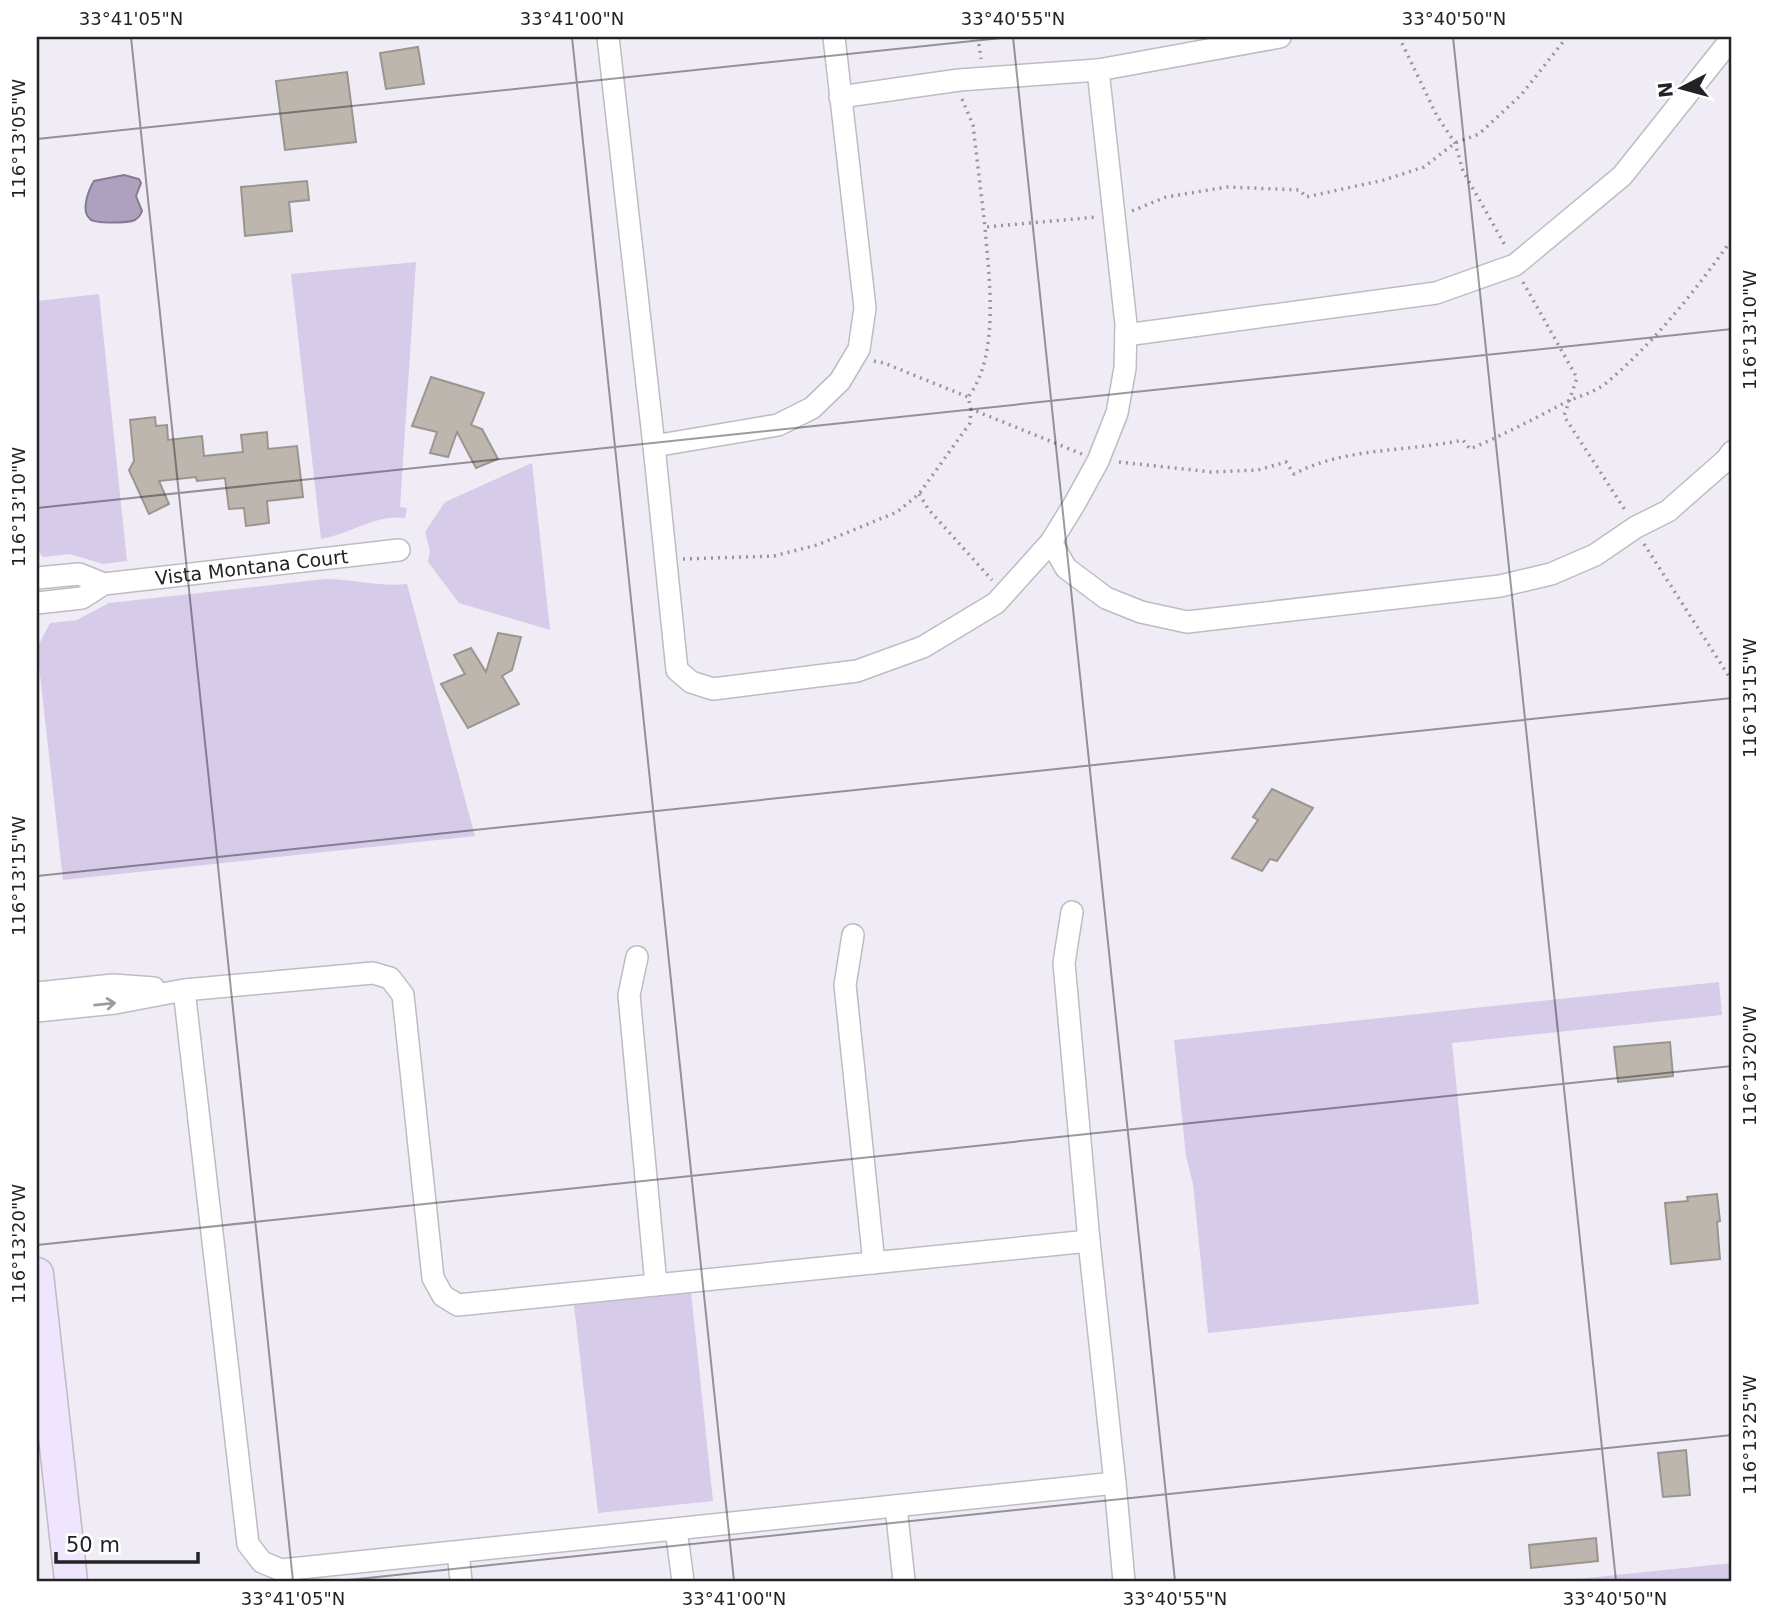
<svg xmlns="http://www.w3.org/2000/svg" width="1769" height="1618" font-family="'DejaVu Sans',sans-serif">
  <style>
    .green { fill: #d6cbe8 }
    .water { fill: #ada1bf; stroke: #847b91; stroke-width: 2 }
    .building { fill: #bcb6af; stroke: #9b958f; stroke-width: 2 }
    .lines { fill: none; stroke-linecap: round; stroke-linejoin: round }
    .street-casing { stroke: #bebbc4; stroke-width: 24 }
    .secondary-casing { stroke: #bebbc4; stroke-width: 35 }
    .path { stroke: #98959c; stroke-width: 3.5; stroke-dasharray: 2 5; stroke-linecap: butt }
    .street { stroke: #fff; stroke-width: 21 }
    .secondary { stroke: #efe5fe; stroke-width: 32 }
    .oneway { stroke: #9c9c9d }
    .ticks { fill: none; stroke: #232225; stroke-width: 2; stroke-opacity: 0.45 }
    .labels { text-anchor: middle; stroke-width: 5; stroke-linejoin: round; paint-order: stroke }
    .street-label { font-size: 19px; fill: #232225; stroke: #fff }
    .neatline { fill: none; stroke: #232225; stroke-width: 2.5 }
    .ticks-label { font-size: 18px; text-anchor: middle; fill: #232225 }
  </style>
  <rect width="100%" height="100%" fill="#f0ecf5"/>
  <g class="green">
    <path d="M416,262L400,507L407,508L405,518C376,514 350,534 321,539L291,274Z"/>
    <path d="M99,294L127,561L103,564L70,554L43,557L37,550V301Z"/>
    <path d="M532,463L550,630L459,603L428,562L430,551L425,532L445,502Z"/>
    <path d="M325,579C353,579 380,587 407,584L475,836L63,880L37,648L50,623L77,620L109,603Z"/>
    <path d="M1719,982L1722,1015L1452,1043L1479,1304L1208,1333L1193,1184L1186,1156L1174,1040Z"/>
    <path d="M691,1292L713,1501L598,1513L574,1305Z"/>
    <path d="M1732,1563V1581H1558Z"/>
  </g>
  <path class="water" d="M124,175L139,179L141,183L136,196L142,211C140,216 139,217 135,220C128,223 95,224 90,219C80,211 89,189 94,181Z"/>
  <g class="building">
    <path d="M418,47L424,84L386,89L380,53Z"/>
    <path d="M347,72L356,142L285,150L276,81Z"/>
    <path d="M307,181L309,200L289,202L292,231L245,236L241,187Z"/>
    <path d="M431,377L484,393L471,425L482,429L498,459L476,468L457,432L448,457L430,453L437,432L412,426Z"/>
    <path d="M155,417L156,426L167,425L168,440L202,436L204,456L243,452L241,435L267,432L268,449L297,446L303,497L267,501L269,523L246,526L244,508L229,509L225,478L197,481L196,477L159,481L169,504L149,514L129,470L134,461L130,420Z"/>
    <path d="M498,633L521,637L512,670L502,676L519,704L468,728L441,684L465,674L454,655L471,648L486,672Z"/>
    <path d="M1272,789L1313,808L1277,861L1270,859L1262,871L1232,858L1258,820L1253,817Z"/>
    <path d="M1670,1042L1673,1076L1618,1082L1614,1047Z"/>
    <path d="M1717,1194L1720,1221L1717,1222L1720,1259L1671,1264L1665,1203L1688,1201L1687,1197Z"/>
    <path d="M1686,1450L1690,1495L1663,1497L1658,1453Z"/>
    <path d="M1596,1538L1598,1561L1531,1568L1529,1545Z"/>
  </g>
  <g class="lines">
    <defs>
      <g id="street">
        <path d="M608,37L654,446L677,670L691,682L713,689L857,671L923,647L996,603L1051,542L1075,503L1098,461L1117,413L1125,368L1126,324L1098,70"/>
        <path d="M840,97L959,80L1098,70L1280,37"/>
        <path d="M1126,335L1436,293L1515,265L1622,176L1732,38"/>
        <path d="M654,446L778,425L812,408L840,381L859,349L865,308L834,37"/>
        <path d="M1051,542L1066,568L1106,598L1141,612L1187,622L1500,586L1551,574L1595,555L1636,527L1668,511L1726,460L1732,452"/>
        <path d="M37,578L79,574L104,584"/>
        <path id="s1" d="M37,603L82,598L104,584L399,550"/>
        <path d="M1072,912L1064,963L1089,1241"/>
        <path d="M853,935L845,985L874,1263"/>
        <path d="M637,957L629,995L656,1285"/>
        <path d="M37,993L113,985L154,988"/>
        <path d="M37,1011L115,1003L184,990L373,973L390,978L403,995L433,1278L443,1296L458,1305L1089,1241L1115,1483L281,1570L262,1562L248,1544L184,990"/>
        <path d="M1115,1483L1124,1581"/>
        <path d="M896,1506L904,1581"/>
        <path d="M676,1529L683,1581"/>
        <path d="M458,1552L461,1581"/>
      </g>
      <path id="secondary" d="M37,1274L71,1581"/>
    </defs>
    <use href="#street" class="street-casing"/>
    <use href="#secondary" class="secondary-casing"/>
    <g class="path">
      <path d="M978,37L981,59"/>
      <path d="M1399,37L1437,116L1455,143L1463,171L1506,247"/>
      <path d="M962,99L973,125L985,227L1097,217"/>
      <path d="M1132,211L1166,197L1227,187L1300,190L1306,197L1384,180L1424,167L1455,143L1479,134L1521,95L1567,37"/>
      <path d="M1523,282L1577,378L1564,416L1625,510"/>
      <path d="M874,361L884,363L968,397L971,409L1082,454"/>
      <path d="M969,396C1000,353 989,278 985,227"/>
      <path d="M1119,462L1211,472L1258,470L1286,462L1294,474C1345,447 1407,452 1463,440L1470,449C1503,435 1534,419 1566,402C1579,396 1593,393 1605,384C1654,343 1696,290 1732,239"/>
      <path d="M919,494L929,510L992,580"/>
      <path d="M1644,544L1732,681"/>
      <path d="M683,559L774,556L817,545L897,512L919,494L970,423L971,409"/>
    </g>
    <use href="#street" class="street"/>
    <use href="#secondary" class="secondary"/>
  </g>
  <defs><path id="oneway-shaft" d="M-6 0H5M1.5-3L5.5 0L1.5 3" fill="none" stroke-width="1.6" stroke-linecap="round" stroke-linejoin="round" transform="scale(1.75)"/></defs>
  <use class="oneway" href="#oneway-shaft" transform="translate(105 1004) rotate(-6)"/>
  <path class="ticks" d="M131,37L293,1581M572,37L734,1581M1013,37L1175,1581M1453,37L1616,1581M37,139L1011,37M37,508L1732,329M37,876L1732,698M37,1245L1732,1066M339,1581L1732,1435"/>
  <g class="labels">
    <g class="street-label">
      <text dy="7" stroke="none"><textPath href="#s1" startOffset="220">Vista Montana Court</textPath></text>
    </g>
  </g>
  <rect width="1769" height="1618" fill="none" stroke="#ffffff" stroke-width="77"/>
  <g transform="translate(1682 88) rotate(264)" stroke="#ffffff" stroke-width="5" paint-order="stroke">
  <path d="M0-5L12 26L0 18L-12 26Z" fill="#232225"/>
  <text y="-10" font-size="19" font-weight="bold" text-anchor="middle" fill="#232225">N</text>
  </g>
  <path d="M56 1552v10h142v-10" fill="none" stroke="#232225" stroke-width="3.5"/>
  <text x="66" y="1552" font-size="21" fill="#232225" stroke="#ffffff" stroke-width="5" paint-order="stroke">50 m</text>
  <rect x="38" y="38" width="1692" height="1542" class="neatline"/>
  <g class="ticks-label">
    <text x="131" y="25">33°41'05"N</text>
    <text x="572" y="25">33°41'00"N</text>
    <text x="1013" y="25">33°40'55"N</text>
    <text x="1454" y="25">33°40'50"N</text>
    <text transform="translate(19 139) rotate(-90)" y="6">116°13'05"W</text>
    <text transform="translate(1750 330) rotate(-90)" y="6">116°13'10"W</text>
    <text transform="translate(19 507) rotate(-90)" y="6">116°13'10"W</text>
    <text transform="translate(1750 698) rotate(-90)" y="6">116°13'15"W</text>
    <text transform="translate(19 876) rotate(-90)" y="6">116°13'15"W</text>
    <text transform="translate(1750 1066) rotate(-90)" y="6">116°13'20"W</text>
    <text transform="translate(19 1244) rotate(-90)" y="6">116°13'20"W</text>
    <text transform="translate(1750 1435) rotate(-90)" y="6">116°13'25"W</text>
    <text x="293" y="1605">33°41'05"N</text>
    <text x="734" y="1605">33°41'00"N</text>
    <text x="1175" y="1605">33°40'55"N</text>
    <text x="1615" y="1605">33°40'50"N</text>
  </g>
</svg>
